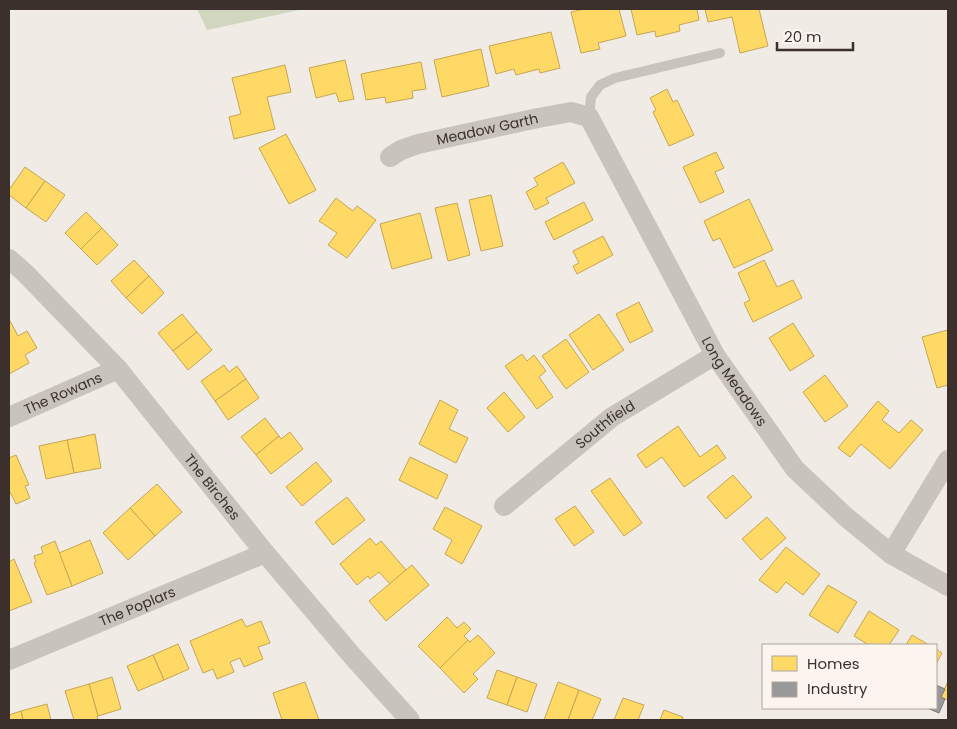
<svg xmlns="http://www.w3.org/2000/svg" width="957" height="729" font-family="Poppins,sans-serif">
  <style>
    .green { fill: #d1d6bf }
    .homes { fill: #ffd966; stroke: #c4a654 }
    .industry { fill: #999; stroke: #7d7a78 }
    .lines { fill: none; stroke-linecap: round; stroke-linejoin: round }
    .lane { stroke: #c9c3be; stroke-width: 10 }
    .street { stroke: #c9c3be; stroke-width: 20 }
    .labels { text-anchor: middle; stroke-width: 5; stroke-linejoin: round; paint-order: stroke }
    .street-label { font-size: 14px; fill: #3b302b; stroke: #fbf5ee }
  </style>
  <rect width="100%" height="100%" fill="#f0ebe5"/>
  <path class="green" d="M197,9H304L207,30Z"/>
  <g class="homes">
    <path d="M584,9H619L626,36L598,43L600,49L581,53L571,12Z"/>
    <path d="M631,9H697L699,20L679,25L680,31L656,37L655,31L637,35Z"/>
    <path d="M705,9H759L768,46L740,53L732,17L708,22Z"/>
    <path d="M551,32L560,68L540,73L539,69L516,75L514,69L496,74L489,46Z"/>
    <path d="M481,49L489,86L442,97L434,60Z"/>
    <path d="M345,60L354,99L339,102L336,93L316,98L309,68Z"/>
    <path d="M421,62L426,89L412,91L413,98L386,103L385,97L366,100L361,74Z"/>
    <path d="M285,65L291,92L267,97L275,129L234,139L229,117L241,114L232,78Z"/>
    <path d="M667,89L673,102L677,100L694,135L669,146L653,112L656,110L650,98Z"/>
    <path d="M286,134L316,190L289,204L259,148Z"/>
    <path d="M716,152L724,168L715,172L724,192L700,203L683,167Z"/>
    <path d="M563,162L575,183L546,198L549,203L535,210L526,192L538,185L534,178Z"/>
    <path d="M25,167L45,181L26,208L9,195V190Z"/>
    <path d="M45,181L65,195L46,222L26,208Z"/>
    <path d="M491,195L503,246L481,251L469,200Z"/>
    <path d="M336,198L353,211L357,206L376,220L347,258L328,245L337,233L319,221Z"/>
    <path d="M749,199L773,250L734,268L720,238L713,241L704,221Z"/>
    <path d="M584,202L593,220L554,240L545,222Z"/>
    <path d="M457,203L470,255L448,261L435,208Z"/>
    <path d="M86,212L102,228L81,249L65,233Z"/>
    <path d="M420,213L432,258L392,269L380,224Z"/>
    <path d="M102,228L118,245L97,265L81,249Z"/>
    <path d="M603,236L613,255L577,274L573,266L579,263L573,251Z"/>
    <path d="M134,260L149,276L126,298L111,281Z"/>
    <path d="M764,260L777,287L793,280L802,298L753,322L744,303L750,300L738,273Z"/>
    <path d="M149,276L164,293L142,314L126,298Z"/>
    <path d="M639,302L653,331L630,343L616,314Z"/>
    <path d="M182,314L197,332L173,351L158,333Z"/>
    <path d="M599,314L624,350L593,370L569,335Z"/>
    <path d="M9,319L18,336L27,331L37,348L25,355L29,363L9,374Z"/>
    <path d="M793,323L814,356L790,371L769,338Z"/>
    <path d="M948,330V385L937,388L922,337Z"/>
    <path d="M197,332L212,350L188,370L173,351Z"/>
    <path d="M566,339L589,372L566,389L542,356Z"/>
    <path d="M522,354L527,361L534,355L546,371L539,377L553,397L537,409L505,366Z"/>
    <path d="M224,365L229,372L237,366L246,379L215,401L201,381Z"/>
    <path d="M825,375L848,406L825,422L803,392Z"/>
    <path d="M246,379L259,398L228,420L215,401Z"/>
    <path d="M504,392L525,417L508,432L487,408Z"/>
    <path d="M440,400L458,410L449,429L468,438L456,463L419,444Z"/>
    <path d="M878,401L889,411L882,420L899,433L911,420L923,430L890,469L861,444L850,457L838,448Z"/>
    <path d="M265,418L279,436L256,455L241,437Z"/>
    <path d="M678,426L700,457L717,445L726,458L684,487L662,457L646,468L637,455Z"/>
    <path d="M290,432L303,449L271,474L256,455L279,436L281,439Z"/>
    <path d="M95,434L101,468L74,473L67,440Z"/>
    <path d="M67,440L74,473L46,479L39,446Z"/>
    <path d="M16,455L29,485L25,486L30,498L16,504L10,492L9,493V458Z"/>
    <path d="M410,457L448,475L437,499L399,480Z"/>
    <path d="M316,462L332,481L302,506L286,487Z"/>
    <path d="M733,475L752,497L726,519L707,497Z"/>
    <path d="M610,478L642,523L624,536L591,491Z"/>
    <path d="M157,484L182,512L155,536L130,508Z"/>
    <path d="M347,497L365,520L333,545L315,522Z"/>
    <path d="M575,506L594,532L574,546L555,519Z"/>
    <path d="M445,507L482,526L462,564L445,554L452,540L433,529Z"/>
    <path d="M130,508L155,536L128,560L103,533Z"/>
    <path d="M767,517L786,538L761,560L742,539Z"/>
    <path d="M370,538L376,545L381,541L406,570L390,584L379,572L370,579L368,576L357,585L340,564Z"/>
    <path d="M90,540L103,573L72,586L59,553Z"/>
    <path d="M55,541L72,586L47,595L34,563L36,562L34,556L43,553L41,547Z"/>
    <path d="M786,547L820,574L803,595L786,582L777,593L759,580Z"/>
    <path d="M14,559L32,602L9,611V562Z"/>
    <path d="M412,565L429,585L386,621L369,601Z"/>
    <path d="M828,585L857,602L838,633L809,615Z"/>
    <path d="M869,611L899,630L889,645H869L854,636Z"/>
    <path d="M447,617L457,628L464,622L471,629L464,636L468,640L440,668L418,646Z"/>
    <path d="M242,619L246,627L261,621L270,643L258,647L263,659L244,667L240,658L230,662L234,672L217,679L213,669L203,673L190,641Z"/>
    <path d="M478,635L495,653L473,674L478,679L464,693L440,668L468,640L470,642Z"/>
    <path d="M912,635L929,645H906Z"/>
    <path d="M178,644L189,669L164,680L153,655Z"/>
    <path d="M936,649L942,653L936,664Z"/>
    <path d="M153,655L164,680L138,691L127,666Z"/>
    <path d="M497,670L517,677L507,705L487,698Z"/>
    <path d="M112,677L121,709L98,716L89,684Z"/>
    <path d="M517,677L537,684L527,712L507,705Z"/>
    <path d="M948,681V700L941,697Z"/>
    <path d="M305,682L319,720H282L273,693Z"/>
    <path d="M558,682L579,690L568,720H544Z"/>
    <path d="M89,684L98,716H97L98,720H74L65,691Z"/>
    <path d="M579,690L601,699L592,720H568Z"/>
    <path d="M623,698L644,705L638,720H614Z"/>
    <path d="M47,704L51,720H23L21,711Z"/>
    <path d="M664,710L683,717L682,720H660Z"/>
    <path d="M21,711L23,720H9V715Z"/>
  </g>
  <path class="industry" d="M936,685L945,689L941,697L945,699L939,713L927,708H936Z"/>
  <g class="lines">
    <path class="lane" d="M589,117L591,97L600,85L615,78L720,53"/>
    <g class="street">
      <path id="s1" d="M390,157L401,150L418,144L538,118L571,112L589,117L715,355L795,469L846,517L891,554L948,586"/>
      <path id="s2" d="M9,259L25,273L118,369L265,553L354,658L410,720"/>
      <path id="s3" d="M9,417L118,369"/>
      <path id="s4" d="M504,506L612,417L715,355"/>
      <path d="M891,554L948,460"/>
      <path id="s5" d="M9,660L265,553"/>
    </g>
  </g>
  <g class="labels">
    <g class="street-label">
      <text dy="5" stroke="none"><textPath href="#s1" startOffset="102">Meadow Garth</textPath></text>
      <text dy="5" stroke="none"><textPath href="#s1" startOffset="508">Long Meadows</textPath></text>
      <text dy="5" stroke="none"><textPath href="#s3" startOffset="59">The Rowans</textPath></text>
      <text dy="5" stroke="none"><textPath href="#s4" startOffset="130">Southfield</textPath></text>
      <text dy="5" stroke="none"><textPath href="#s2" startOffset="306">The Birches</textPath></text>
      <text dy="5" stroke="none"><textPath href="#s5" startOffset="139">The Poplars</textPath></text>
    </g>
  </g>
  <rect width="957" height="729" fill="none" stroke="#3b302b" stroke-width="20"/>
  <rect x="762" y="644" width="175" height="65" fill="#fbf5ee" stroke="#aea6a0"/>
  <rect x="772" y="656" width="25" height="15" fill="#ffd966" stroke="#aea6a0"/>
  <text x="807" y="669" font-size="15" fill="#3b302b">Homes</text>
  <rect x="772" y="682" width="25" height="15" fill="#999999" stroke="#aea6a0"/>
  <text x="807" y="694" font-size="15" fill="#3b302b">Industry</text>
  <path d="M777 42v8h76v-8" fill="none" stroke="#3b302b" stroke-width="2.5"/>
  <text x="784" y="42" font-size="15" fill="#3b302b" stroke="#fbf5ee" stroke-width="4" paint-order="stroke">20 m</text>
</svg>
